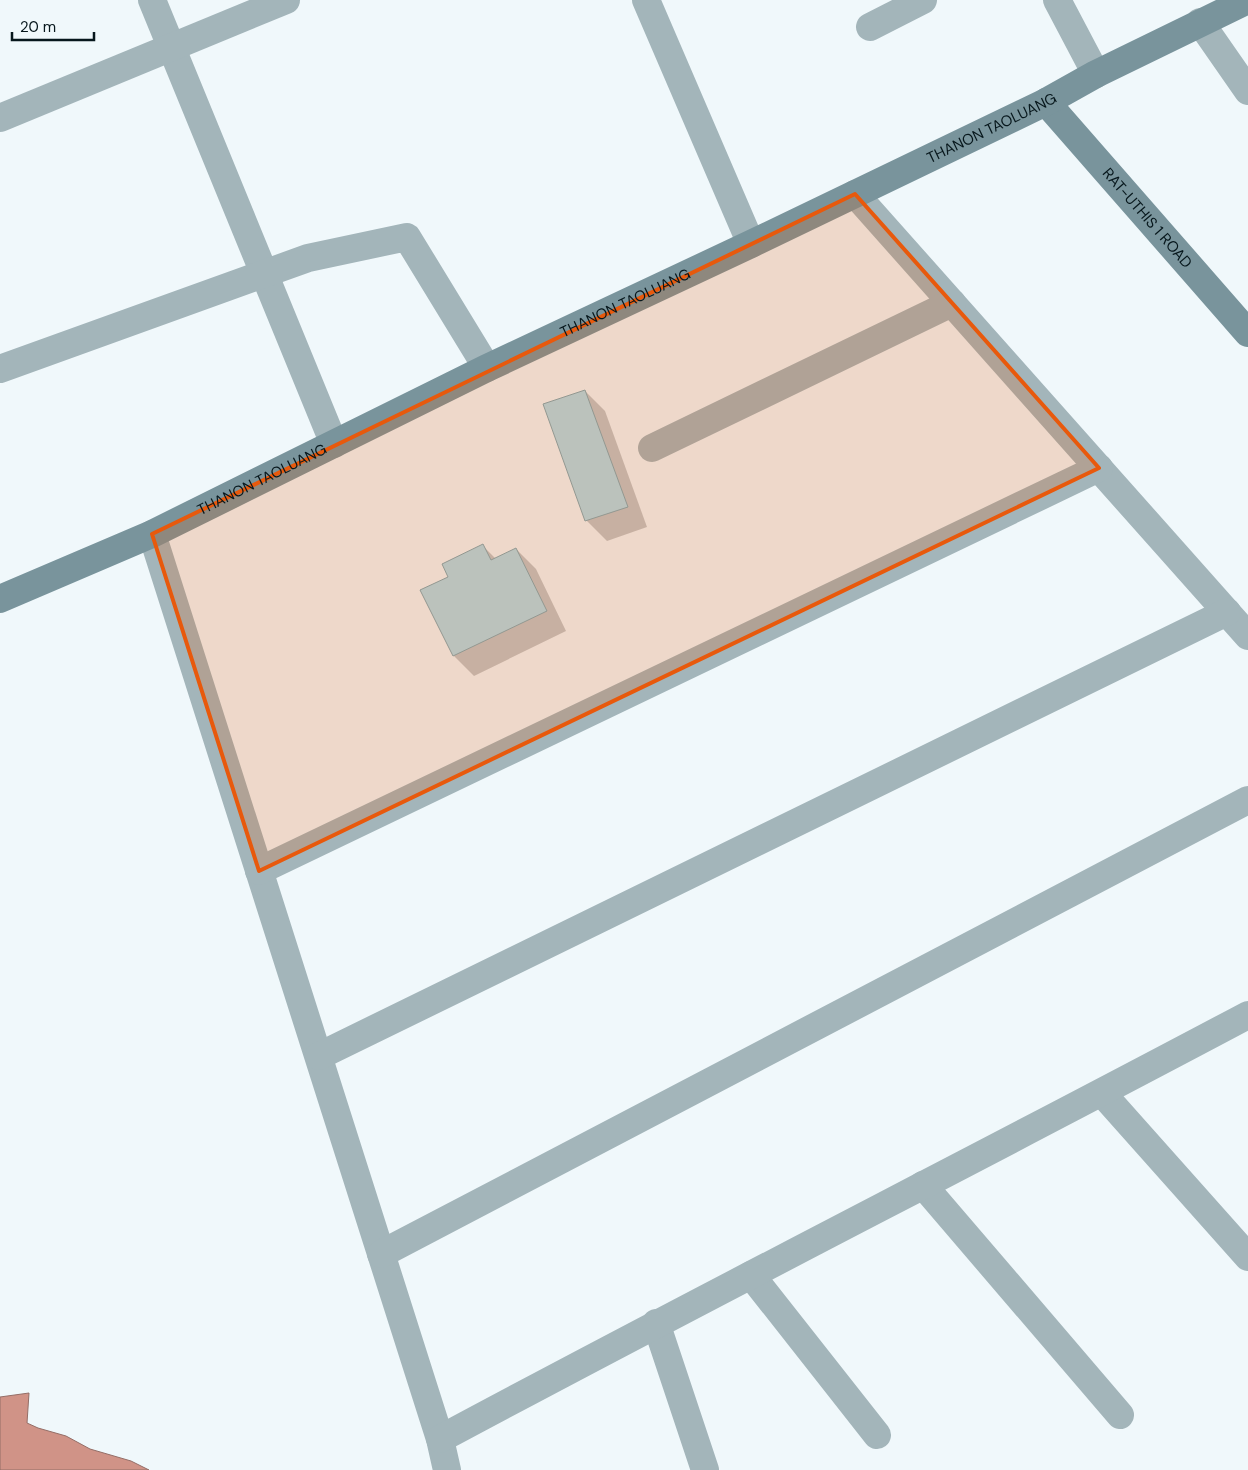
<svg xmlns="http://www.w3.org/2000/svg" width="1248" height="1470" font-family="'DM Sans',sans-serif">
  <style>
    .water { fill: #d09387; stroke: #946e67 }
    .shadow { fill: #0003 }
    .building { fill: #b1dce9; stroke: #7ea8b3 }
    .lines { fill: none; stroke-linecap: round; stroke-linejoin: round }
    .street { stroke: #a3b5ba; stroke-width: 28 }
    .secondary { stroke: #79949c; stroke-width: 28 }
    .marked { fill: #e8590c; fill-opacity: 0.2; stroke: #e8590c; stroke-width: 4; stroke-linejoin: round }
    .labels { text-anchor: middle; stroke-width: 4; stroke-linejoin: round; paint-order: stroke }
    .street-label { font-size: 15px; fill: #07171c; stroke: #f0f8fb }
  </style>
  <rect width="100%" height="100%" fill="#f0f8fb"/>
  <path class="water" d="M29,1393L27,1423L38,1428L66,1436L90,1449L131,1461L149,1470H0V1397Z"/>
  <g class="shadow">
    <path d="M585,391L605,411L647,527L607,541L587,521L545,405Z"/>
    <path d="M483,546L496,559L516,549L536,569L566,631L474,676L454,656L422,591L450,578Z"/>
  </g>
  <g class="building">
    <path d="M585,390L628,507L585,521L543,404Z"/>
    <path d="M483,544L491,560L516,548L547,611L453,656L420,590L448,577L442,564Z"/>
  </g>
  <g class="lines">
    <g class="street">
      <path d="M152,0L334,444"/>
      <path d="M646,0L751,244"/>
      <path d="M1057,0L1096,74"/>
      <path d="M1200,22L1248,91"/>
      <path d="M870,27L923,0"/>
      <path d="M0,118L286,0"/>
      <path d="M855,194L1248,636"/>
      <path d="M0,369L308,258L407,237L487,368"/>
      <path d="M652,448L952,303"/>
      <path d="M152,534L440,1439L447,1470"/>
      <path d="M259,871L1099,468"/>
      <path d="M319,1056L1227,612"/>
      <path d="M1102,1093L1248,1257"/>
      <path d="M923,1185L1120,1415"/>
      <path d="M381,1254L1248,800"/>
      <path d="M751,1275L877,1435"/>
      <path d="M656,1323L705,1470"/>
      <path d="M440,1439C708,1295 979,1158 1248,1015"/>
    </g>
    <g class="secondary">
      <path id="s1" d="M1046,102L1248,333"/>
      <path id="s2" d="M0,599L152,534L487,368L751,244L1046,102L1096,74L1248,0"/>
    </g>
  </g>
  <path class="marked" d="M855,194L1099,468L259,871L152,534Z"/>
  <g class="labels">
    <g class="street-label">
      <text dy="5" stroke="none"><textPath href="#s2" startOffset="1098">THANON TAOLUANG</textPath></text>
      <text dy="5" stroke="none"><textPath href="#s1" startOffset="154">RAT-UTHIS 1 ROAD</textPath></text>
      <text dy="5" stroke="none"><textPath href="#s2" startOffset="692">THANON TAOLUANG</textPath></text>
      <text dy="5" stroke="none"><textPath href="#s2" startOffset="288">THANON TAOLUANG</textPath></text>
    </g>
  </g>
  <path d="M12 32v8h82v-8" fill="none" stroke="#07171c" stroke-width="2.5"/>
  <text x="20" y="32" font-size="15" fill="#07171c" stroke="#f0f8fb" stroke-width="4" paint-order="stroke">20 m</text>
</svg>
